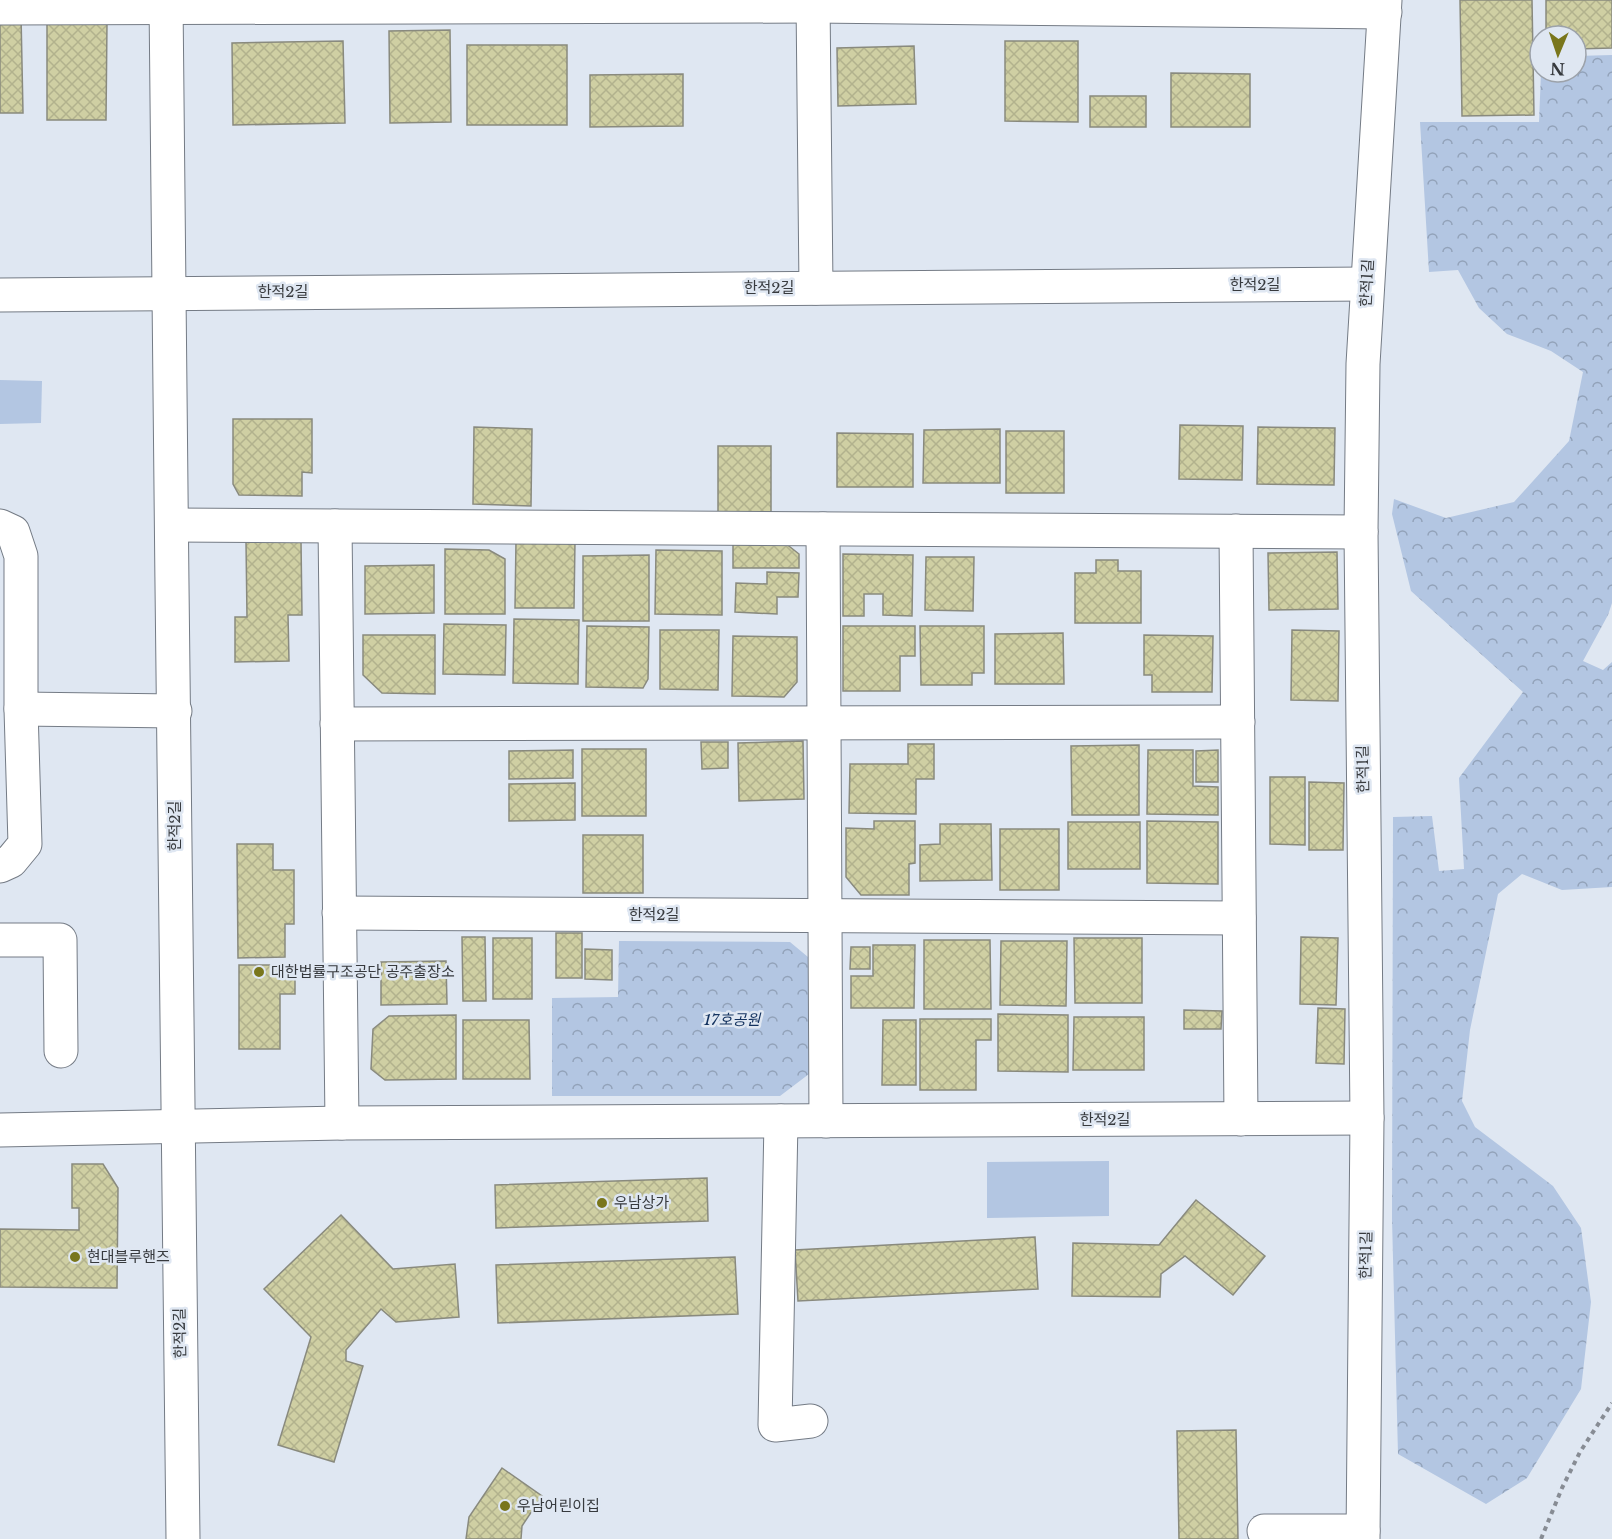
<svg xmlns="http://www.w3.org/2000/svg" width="1612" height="1539" font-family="'Libre Baskerville','Noto Sans KR',serif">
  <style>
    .green { fill: #b3c6e2 }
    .forest { fill: url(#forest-crowns) }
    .building { fill: url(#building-cross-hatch); stroke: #898a7e; stroke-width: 1.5 }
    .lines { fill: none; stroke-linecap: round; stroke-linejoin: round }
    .minor-casing { stroke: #747b85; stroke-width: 35 }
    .path { stroke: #878c94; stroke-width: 4; stroke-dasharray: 4.5 4.5; stroke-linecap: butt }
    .minor { stroke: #fff; stroke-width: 33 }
    .poi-dot { fill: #79761c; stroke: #dfe7f2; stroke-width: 2 }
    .labels { text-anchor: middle; stroke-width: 5; stroke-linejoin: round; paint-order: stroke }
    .street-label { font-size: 15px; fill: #373a3e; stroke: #dfe7f2 }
    .poi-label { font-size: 15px; fill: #373a3e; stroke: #dfe7f2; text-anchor: start }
    .park-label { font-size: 15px; font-style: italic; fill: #12315e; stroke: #dfe7f2 }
  </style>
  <defs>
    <pattern id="forest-crowns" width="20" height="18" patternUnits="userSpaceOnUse" patternTransform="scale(1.5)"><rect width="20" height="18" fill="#b3c6e2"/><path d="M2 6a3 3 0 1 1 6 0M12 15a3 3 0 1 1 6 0" fill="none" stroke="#92a2b9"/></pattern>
    <pattern id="building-cross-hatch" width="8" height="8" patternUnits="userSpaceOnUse" patternTransform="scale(1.5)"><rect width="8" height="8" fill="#cfcfa3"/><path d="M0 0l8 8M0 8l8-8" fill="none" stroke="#b2b28d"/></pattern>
  </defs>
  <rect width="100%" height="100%" fill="#dfe7f2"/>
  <g class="green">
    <path d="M0,380L42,381L41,423L0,424Z"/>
    <path d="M1109,1161V1216L987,1218V1162Z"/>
  </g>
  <g class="forest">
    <path d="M1612,55V603L1608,615L1583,661L1603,670L1612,662V887L1562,890L1522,874L1498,894L1470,1030L1462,1101L1475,1127L1553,1186L1581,1228L1591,1302L1581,1389L1527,1478L1486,1504L1398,1454L1392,1219L1393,817L1432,816L1439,871L1464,869L1459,778L1523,692L1411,591L1392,514L1394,499L1446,518L1514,502L1569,441L1583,372L1551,351L1507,334L1479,308L1458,270L1429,272L1420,122H1539L1541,72H1576V56Z"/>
    <path d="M619,941L790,942L808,957L809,1074L780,1096H552V998L618,997Z"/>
  </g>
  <g class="building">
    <path d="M1460,0H1532L1534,115L1462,116Z"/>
    <path d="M1546,0H1612V48L1576,49V36H1546Z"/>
    <path d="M21,15L23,113H0V16Z"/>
    <path d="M47,22H107L106,120H47Z"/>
    <path d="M450,30L451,122L390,123L389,31Z"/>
    <path d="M343,41L345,123L233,125L232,43Z"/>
    <path d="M1005,41H1078V122L1005,121Z"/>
    <rect x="467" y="45" width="100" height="80"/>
    <path d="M914,46L916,104L838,106L837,48Z"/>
    <path d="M1171,73L1250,74V127H1171Z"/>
    <path d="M683,74V126L590,127V75Z"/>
    <rect x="1090" y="96" width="56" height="31"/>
    <path d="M233,419H312V473L302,472V496L239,495L233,484Z"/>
    <path d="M1180,425L1243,426L1242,480L1179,479Z"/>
    <path d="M474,427L532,429L531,506L473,504Z"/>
    <path d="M1258,427L1335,428L1334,485L1257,484Z"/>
    <path d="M1000,429V483H923L924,430Z"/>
    <rect x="1006" y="431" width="58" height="62"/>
    <path d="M837,433L913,434V487H837Z"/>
    <rect x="718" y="446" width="53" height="66"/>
    <path d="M733,539H780L799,554V568H733Z"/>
    <path d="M301,541L302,615H288L289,661L235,662V617H247L246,542Z"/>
    <path d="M516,541H575L574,608H515Z"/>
    <path d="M445,549L489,550L505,559V614H445Z"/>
    <path d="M656,550L722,551V615L655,614Z"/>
    <path d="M1337,552L1338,609L1269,610L1268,553Z"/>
    <path d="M843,554L913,555L912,616L883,615V594H864V616H843Z"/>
    <path d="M649,555V621H583V556Z"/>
    <path d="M926,557H974L973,611L925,610Z"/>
    <path d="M1096,560H1118V571H1141V623H1075V573H1096Z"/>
    <path d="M434,565V613L365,614V566Z"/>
    <path d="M767,572L799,573L798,597H777V614L735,612L736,583L767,584Z"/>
    <path d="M514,619L579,620L578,684L513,683Z"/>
    <path d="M444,624L506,625L505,675L443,674Z"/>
    <path d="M587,626L649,627L648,679L643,688L586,687Z"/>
    <path d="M843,626H915V656H900V691H843Z"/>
    <path d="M920,626H984V673H972V685H921Z"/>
    <path d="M660,630H719L718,690L660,689Z"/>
    <path d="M1292,630L1339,631L1338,701L1291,700Z"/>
    <path d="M1063,633L1064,684H995V634Z"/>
    <path d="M363,635H435V694L382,693L363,675Z"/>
    <path d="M1144,635L1213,636L1212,692H1152V675H1144Z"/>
    <path d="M733,636L797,637V682L784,697L732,696Z"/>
    <path d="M803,741L804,799L739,801L738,743Z"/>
    <path d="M701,742H728V768L702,769Z"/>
    <path d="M908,744H934V779H916V814L849,813L850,764H908Z"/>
    <path d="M1139,745V815H1072L1071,746Z"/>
    <rect x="582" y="749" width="64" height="67"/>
    <path d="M573,750V778L509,779V751Z"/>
    <path d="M1148,750H1193V786L1218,787V815L1147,814Z"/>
    <path d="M1218,750V782H1196V751Z"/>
    <path d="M1270,777H1305V845L1270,844Z"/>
    <path d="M1309,782L1344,783L1343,850H1309Z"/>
    <path d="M575,783V820L509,821V784Z"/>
    <path d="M874,821H915V863L909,864V895H861L846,877V828L874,829Z"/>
    <path d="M1147,821L1218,822V884L1147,883Z"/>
    <rect x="1068" y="822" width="72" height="47"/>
    <path d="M940,824H991L992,880L920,881V845L940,844Z"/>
    <rect x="1000" y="829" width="59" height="61"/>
    <rect x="583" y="835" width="60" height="58"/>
    <path d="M237,844H273V870H294V924H285V957L238,958Z"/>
    <rect x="556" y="933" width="26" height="45"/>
    <path d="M462,937H485L486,1001H463Z"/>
    <path d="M1301,937L1338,938L1336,1005L1300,1004Z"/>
    <rect x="493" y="938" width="39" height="61"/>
    <path d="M1074,938H1142V1003H1075Z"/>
    <path d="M924,940H990L991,1009H924Z"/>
    <path d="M1001,941H1067L1066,1006L1000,1005Z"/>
    <path d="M873,945H915L914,1008H851V976H873Z"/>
    <path d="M851,947H870V969H850Z"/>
    <path d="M585,949L612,950V980L585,979Z"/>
    <path d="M446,961L447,1004L381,1005V962Z"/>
    <path d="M239,965H295V994H280V1049H239Z"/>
    <path d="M1318,1008L1345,1009L1344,1064L1316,1063Z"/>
    <path d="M1184,1010L1222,1011L1221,1029H1184Z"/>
    <path d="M998,1014L1068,1015V1072L998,1071Z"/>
    <path d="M456,1015V1079L385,1080L371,1069L373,1029L389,1016Z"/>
    <path d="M1074,1017H1144V1070H1073Z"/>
    <path d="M920,1019H991V1040H976V1090H920Z"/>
    <path d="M463,1020H529L530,1079H463Z"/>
    <path d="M883,1020H916V1085H882Z"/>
    <path d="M72,1164H103L118,1188L117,1288L0,1287V1229L79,1230V1208H72Z"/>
    <path d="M707,1178L708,1221L496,1228L495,1185Z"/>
    <path d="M1196,1200L1265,1256L1233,1295L1185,1256L1161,1274L1160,1297L1072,1296L1073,1243L1159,1245Z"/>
    <path d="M341,1215L393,1269L455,1264L459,1317L396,1322L381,1309L346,1350V1361L363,1366L334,1462L278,1445L311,1337L264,1289Z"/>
    <path d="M1035,1237L1038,1289L798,1301L795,1250Z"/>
    <path d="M735,1257L738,1314L498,1323L496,1265Z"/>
    <path d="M1236,1430L1238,1539H1179L1177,1431Z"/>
    <path d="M502,1468L542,1496L522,1526L521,1539H466L469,1517Z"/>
  </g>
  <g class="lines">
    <defs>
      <g id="minor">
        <path d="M166,0C172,513 175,1026 183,1539"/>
        <path d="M813,0L816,288"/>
        <path d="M0,8L813,6L1385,12"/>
        <path d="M0,295L1367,284"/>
        <path d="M172,525L1361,532"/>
        <path d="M0,526L13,532L21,556V709L25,844L11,861L0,866"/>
        <path d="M335,526L342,1123"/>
        <path d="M823,529L826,1121"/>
        <path d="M1236,531L1241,1119"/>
        <path d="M21,709L175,711"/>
        <path d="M337,724L1238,722"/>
        <path d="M339,913L1239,918"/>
        <path d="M0,940H60L61,1051"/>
        <path d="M781,1121L775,1425L811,1421"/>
        <path d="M0,1130L342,1123L1367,1118"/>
        <path d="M1264,1531H1363"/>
        <path d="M1363,1539L1367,1118L1361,532L1363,364L1385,0"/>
      </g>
    </defs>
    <use href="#minor" class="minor-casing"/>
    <path class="path" d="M1541,1539L1562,1488L1580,1452L1612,1403"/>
    <use href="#minor" class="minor"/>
  </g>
  <g class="poi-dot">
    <circle cx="259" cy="972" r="6"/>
    <circle cx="602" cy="1203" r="6"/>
    <circle cx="75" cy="1257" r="6"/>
    <circle cx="505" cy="1506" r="6"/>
  </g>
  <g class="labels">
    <g class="street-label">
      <text transform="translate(1367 283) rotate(-87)" y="5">한적1길</text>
      <text x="1255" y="290">한적2길</text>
      <text x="769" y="293">한적2길</text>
      <text x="283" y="297">한적2길</text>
      <text transform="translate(1363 769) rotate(-91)" y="5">한적1길</text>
      <text transform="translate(175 826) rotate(-90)" y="5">한적2길</text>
      <text x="654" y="920">한적2길</text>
      <text x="1105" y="1125">한적2길</text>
      <text transform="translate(1366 1255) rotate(-89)" y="5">한적1길</text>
      <text transform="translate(180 1333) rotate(-91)" y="5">한적2길</text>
    </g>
    <g class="poi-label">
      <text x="271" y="977">대한법률구조공단 공주출장소</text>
      <text x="614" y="1208">우남상가</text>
      <text x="87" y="1262">현대블루핸즈</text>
      <text x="517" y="1511">우남어린이집</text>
    </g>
    <g class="park-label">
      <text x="732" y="1025">17호공원</text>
    </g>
  </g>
  <g transform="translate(1558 54) rotate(182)"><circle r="28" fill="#dfe7f2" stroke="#9ca2aa" stroke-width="1.5"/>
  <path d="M0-4.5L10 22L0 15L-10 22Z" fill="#79761c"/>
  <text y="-9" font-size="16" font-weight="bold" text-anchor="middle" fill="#373a3e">N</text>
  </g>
</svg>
